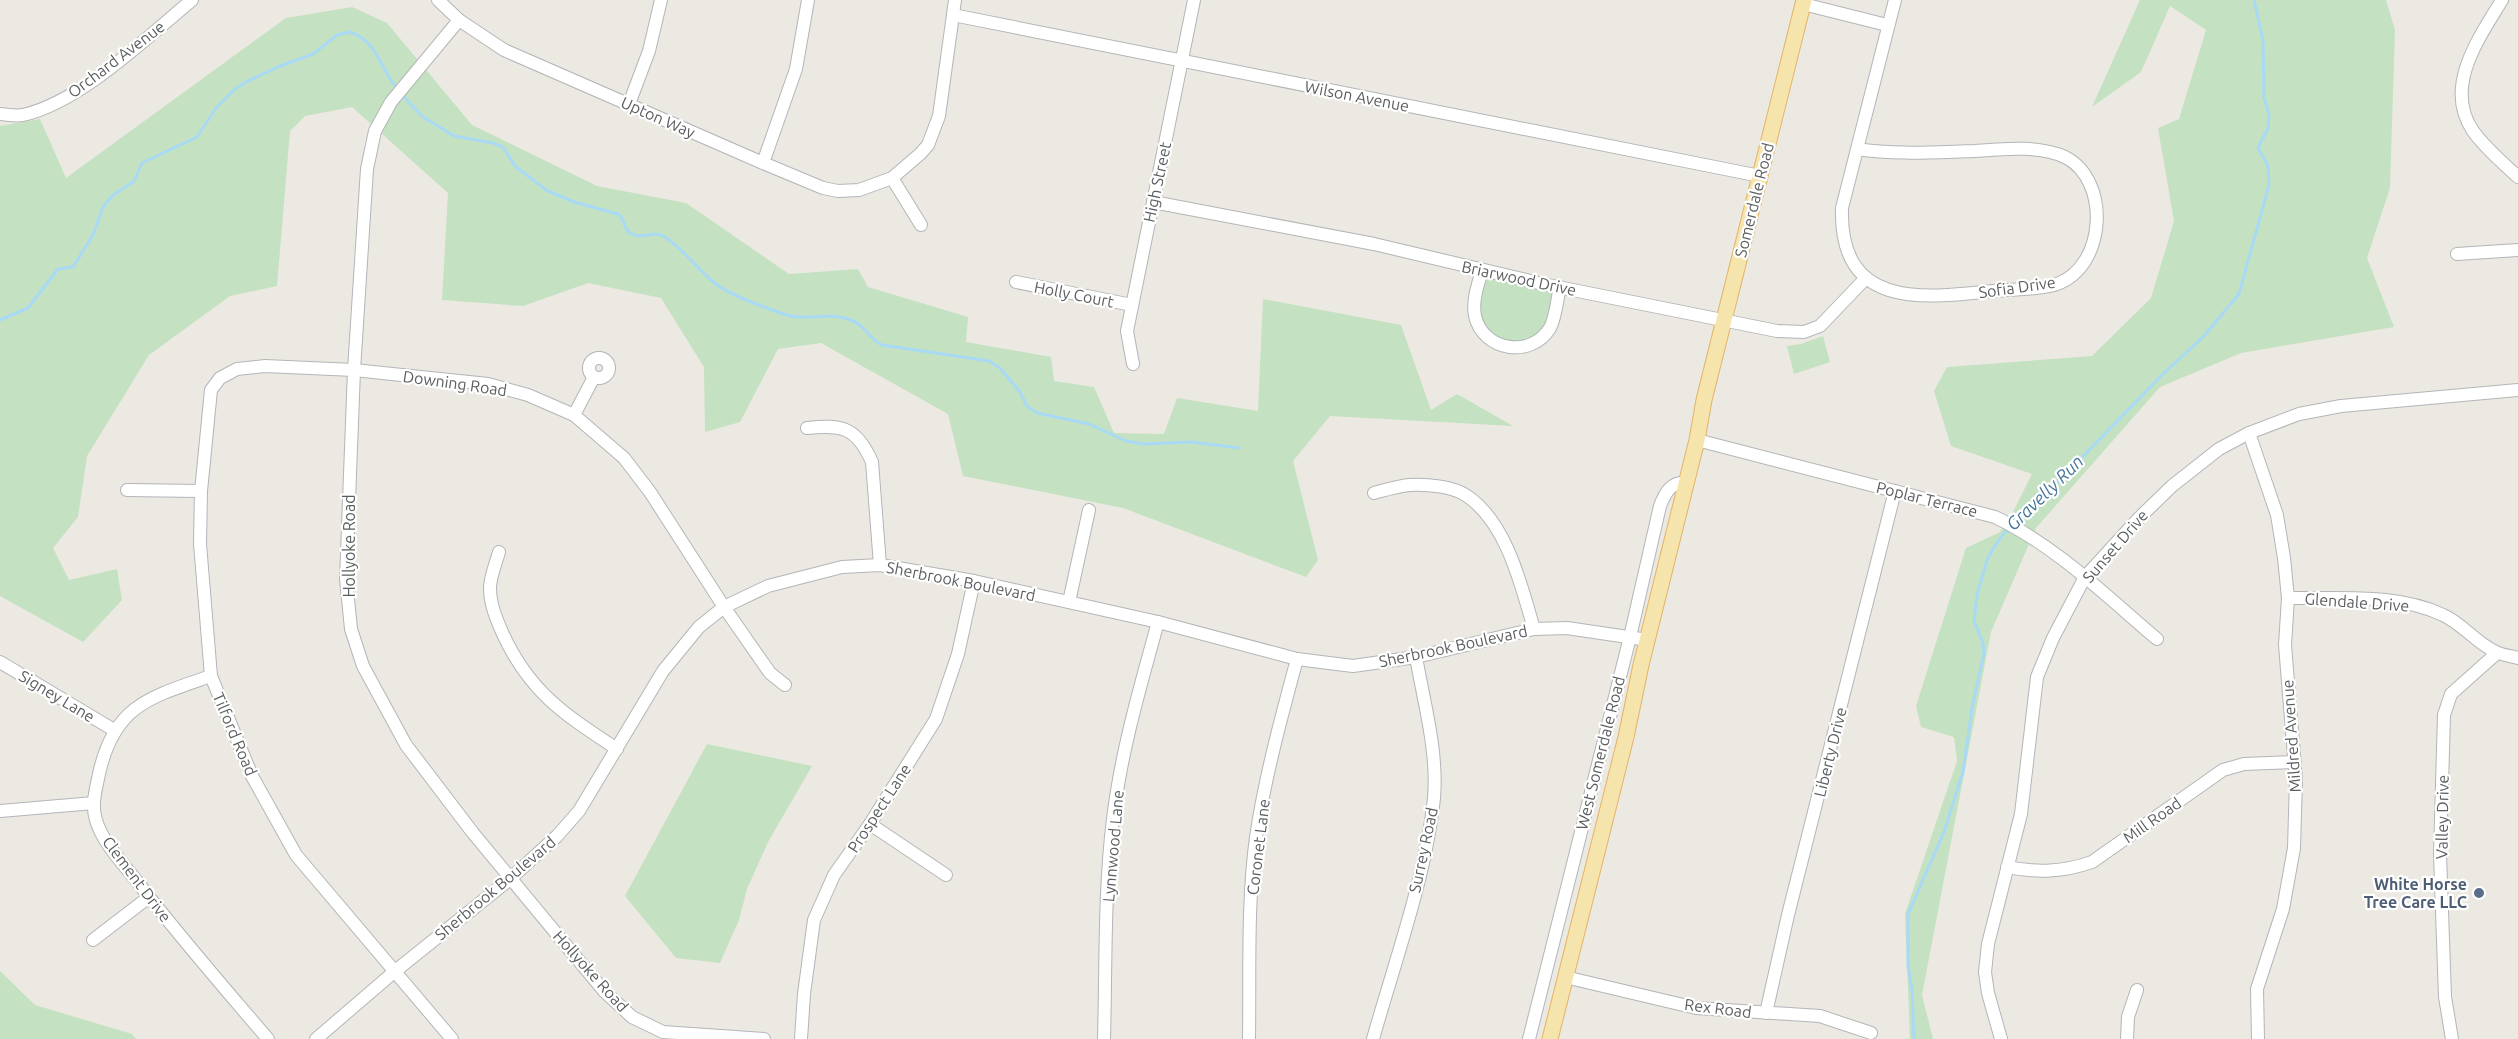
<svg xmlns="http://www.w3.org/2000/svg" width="2518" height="1039" font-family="Ubuntu,sans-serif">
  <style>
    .green { fill: #c4e1c1 }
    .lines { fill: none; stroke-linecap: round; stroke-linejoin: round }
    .stream { stroke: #a9daf5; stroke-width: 3 }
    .minor-casing { stroke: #b3b5b8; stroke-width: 14 }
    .major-casing { stroke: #e1b466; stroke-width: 17 }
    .minor { stroke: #fff; stroke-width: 12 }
    .major { stroke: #f6e4ad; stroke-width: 15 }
    .service-dot { fill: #5c6f8a; stroke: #fff; stroke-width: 2 }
    .labels { text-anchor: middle; stroke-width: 4.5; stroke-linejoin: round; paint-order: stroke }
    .street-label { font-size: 16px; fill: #5b5e61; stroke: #fff }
    .service-label { font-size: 16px; font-weight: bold; fill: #4e5e75; stroke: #fff; text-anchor: end }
    .water-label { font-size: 18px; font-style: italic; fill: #46779c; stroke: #fff }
  </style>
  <rect width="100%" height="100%" fill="#ece9e2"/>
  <g class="green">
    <path d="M2140,0H2386L2395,30L2390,188L2367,258L2394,327L2241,353L2160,387L2036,528L1991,632L1922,995L1933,1039H1910L1905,914L1957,761L1954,737L1921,727L1916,706L1966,548L2000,532L2011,516L2032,474L1951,446L1934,391L1947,367L2092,356L2151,298L2174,221L2158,128L2179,119L2206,30L2170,6L2141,72L2092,107Z"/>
    <path d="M352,7L387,23L472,125L597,186L686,203L789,274L858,269L868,287L968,317L966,342L1051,357L1054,381L1094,387L1114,433L1164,434L1177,398L1258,411L1263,299L1401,325L1431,410L1457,394L1513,426L1330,416L1293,461L1318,560L1306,577L1123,508L963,476L948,414L821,343L778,349L740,422L705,432L704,367L661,298L588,283L523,306L442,300L448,193L352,107L305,116L290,131L277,286L230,296L149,355L87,456L78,517L53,548L69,580L117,569L122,600L83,642L0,596V126L40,119L66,178L286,18Z"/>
    <path d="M1482,270L1560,287L1553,318L1528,346L1487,337L1475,297Z"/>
    <path d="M1823,336L1830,362L1794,374L1787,346L1801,344Z"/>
    <path d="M707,744L812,766L768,842L747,889L739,920L720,963L676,958L625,896Z"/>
    <path d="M0,971L35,1005L132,1034L136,1039H0Z"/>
  </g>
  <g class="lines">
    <g class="stream">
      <path d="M402,95L423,117L454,136L493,143L503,147L515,166L546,190L574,202L618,214C625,219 623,228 630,233C642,241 654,229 665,237C683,249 696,267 712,281C728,295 762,306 783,314C807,322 827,311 851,320C865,325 869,339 882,345L989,361L1000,368L1020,392L1027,406L1037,413L1089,424L1126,441L1143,444L1192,442L1239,448"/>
      <path d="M0,320L28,308L58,269L73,267L93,235L103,207L112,196L134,181L142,163L197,137L216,108L235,89L248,81L278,67L313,54L337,35L350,32C379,42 380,70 398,90"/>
      <path d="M2016,525L2162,375L2203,337L2239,294L2269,185L2268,166L2258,148L2268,128L2269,114L2264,98L2263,40L2254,0"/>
      <path d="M1914,1039L1912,990L1908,966V914L1944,832L1963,772L1972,708L1984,653L1983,643L1974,621L1977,595L1987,560L1994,547L2004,533L2011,529"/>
    </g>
    <defs>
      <g id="minor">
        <path d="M438,0L459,20L504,50L763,163L823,188L838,191L859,190L892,178L920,154L928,145L939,116L955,0"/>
        <path d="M2502,0C2479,38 2443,87 2473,131C2485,148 2503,163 2518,177"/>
        <path d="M1803,4L1887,25"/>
        <path d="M953,15L1760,176"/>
        <path d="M459,20L391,102L375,131L367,169L354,370L346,579L351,629L363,666L406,745L473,833L604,991L632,1017L663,1032L764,1039"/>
        <path d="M629,104L649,51L661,0"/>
        <path d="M0,114C7,115 16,116 23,115C81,102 147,37 192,0"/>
        <path d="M1857,149C1896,155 1936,152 1975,151C2003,149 2038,145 2065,157C2111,180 2106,267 2057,284C2042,290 2010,289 1993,291C1920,299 1839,308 1842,208L1895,0"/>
        <path d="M763,163L796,69L808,0"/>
        <path d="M892,178L921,225"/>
        <path d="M1153,202L1374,244L1543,284L1777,331L1804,332L1820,326L1865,279"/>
        <path d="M2457,254L2518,250"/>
        <path d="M1482,270C1478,285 1472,300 1475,316C1483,351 1531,359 1550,328C1556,317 1557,299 1560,287"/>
        <path d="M1016,282L1132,305"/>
        <circle cx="599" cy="368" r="10"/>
        <path d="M1133,364L1127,331L1194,0"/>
        <path d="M574,415L594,377"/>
        <path d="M807,428C843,424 857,428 872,462L880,565"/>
        <path d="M2249,433L2277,515L2284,558L2288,598L2285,645L2296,780L2294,848L2283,909L2257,989L2258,1039"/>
        <path d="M1697,440L1995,517C2056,546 2106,596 2157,639"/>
        <path d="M127,490L201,491"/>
        <path d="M1374,493C1385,490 1398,486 1409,485C1426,484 1453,486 1467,496C1507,523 1521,585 1534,629"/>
        <path d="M499,552C496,563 490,577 490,588C490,604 496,618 502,632C529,692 564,714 617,749"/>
        <path d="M2288,598C2339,599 2397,593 2443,615C2463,624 2476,643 2496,652C2502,655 2511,656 2518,658"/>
        <path d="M1069,602L1089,510"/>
        <path d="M0,662L114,730"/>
        <path d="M211,676C150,697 114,705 99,774C96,789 91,805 96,820C103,844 124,864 139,884C180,937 224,988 268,1039"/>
        <path d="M0,811L94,803"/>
        <path d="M870,824L946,875"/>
        <path d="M2007,867C2038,873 2063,872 2092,862L2223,770L2244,764L2294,762"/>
        <path d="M93,940L149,897"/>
        <path d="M1565,977L1696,1008L1820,1016L1871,1033"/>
        <path d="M1766,1013L1788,915L1895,491"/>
        <path d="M316,1039L394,972L510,879L557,836L579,811L663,671L699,627L724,607L768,586L842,567L880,565L974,581L1158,622L1297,659L1353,666L1416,657L1534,629L1567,628L1648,640"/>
        <path d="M452,1039L296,855L252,776L211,676L200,544L201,491L211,390L220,378L237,369L265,366L354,370L488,384L528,395L574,415L624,458L650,492L724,607L770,673L785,685"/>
        <path d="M801,1039L804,994L814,920L834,875L870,824L936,719L958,654L974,581"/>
        <path d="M1104,1039C1106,966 1104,891 1113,819C1121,752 1140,687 1158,622"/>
        <path d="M1249,1039C1250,972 1247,904 1256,837C1265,777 1281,718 1297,659"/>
        <path d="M1373,1039C1394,964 1426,876 1434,798C1438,752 1424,703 1416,657"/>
        <path d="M1529,1039L1630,637L1660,506C1665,493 1671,481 1687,483"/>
        <path d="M2001,1039L1988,993L1985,972L1988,944L2021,814L2037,677L2053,638L2085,577L2138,519L2172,486L2219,449L2249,433L2299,414L2341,406L2518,390"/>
        <path d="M2127,1039L2128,1017L2137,990"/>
        <path d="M2452,1039L2445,997L2440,854L2444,715L2451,694L2497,653"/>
      </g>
      <path id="major" d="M1550,1039L1626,737L1641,665L1697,440L1704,400L1804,0"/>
    </defs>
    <use href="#minor" class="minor-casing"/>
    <use href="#major" class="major-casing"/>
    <use href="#minor" class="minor"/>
    <use href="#major" class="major"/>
  </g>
  <circle class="service-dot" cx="2479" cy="893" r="6"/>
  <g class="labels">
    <g class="street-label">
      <text transform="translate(116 59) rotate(-37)" y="6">Orchard Avenue</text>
      <text transform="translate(1357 96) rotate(11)" y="6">Wilson Avenue</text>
      <text transform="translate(658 117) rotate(24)" y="6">Upton Way</text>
      <text transform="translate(1157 182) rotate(-78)" y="6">High Street</text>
      <text transform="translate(1754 200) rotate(-76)" y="6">Somerdale Road</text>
      <text transform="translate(1519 278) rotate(12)" y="6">Briarwood Drive</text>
      <text transform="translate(2017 287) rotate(-8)" y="6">Sofia Drive</text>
      <text transform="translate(1074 294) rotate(11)" y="6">Holly Court</text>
      <text transform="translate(455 383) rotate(8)" y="6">Downing Road</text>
      <text transform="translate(1927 499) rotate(14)" y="6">Poplar Terrace</text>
      <text transform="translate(349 546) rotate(-90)" y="6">Hollyoke Road</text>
      <text transform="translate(2115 546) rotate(-49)" y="6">Sunset Drive</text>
      <text transform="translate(961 581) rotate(11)" y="6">Sherbrook Boulevard</text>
      <text transform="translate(2357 602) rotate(4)" y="6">Glendale Drive</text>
      <text transform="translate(1453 646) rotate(-12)" y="6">Sherbrook Boulevard</text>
      <text transform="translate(57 696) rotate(31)" y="6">Signey Lane</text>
      <text transform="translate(235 734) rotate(67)" y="6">Tilford Road</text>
      <text transform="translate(2291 736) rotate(-94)" y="6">Mildred Avenue</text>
      <text transform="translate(1830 752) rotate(-76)" y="6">Liberty Drive</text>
      <text transform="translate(1600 753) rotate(-76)" y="6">West Somerdale Road</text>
      <text transform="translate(879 808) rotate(-57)" y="6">Prospect Lane</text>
      <text transform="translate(2442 817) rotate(-89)" y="6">Valley Drive</text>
      <text transform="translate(2152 820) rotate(-35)" y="6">Mill Road</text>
      <text transform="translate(1113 846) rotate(-85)" y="6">Lynnwood Lane</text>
      <text transform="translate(1258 847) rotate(-83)" y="6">Coronet Lane</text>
      <text transform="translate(1423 850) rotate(-78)" y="6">Surrey Road</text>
      <text transform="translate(137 879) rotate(53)" y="6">Clement Drive</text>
      <text transform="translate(495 888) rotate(-40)" y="6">Sherbrook Boulevard</text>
      <text transform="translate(591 971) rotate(48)" y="6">Hollyoke Road</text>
      <text transform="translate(1718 1008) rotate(7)" y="6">Rex Road</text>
    </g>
    <g class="service-label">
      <text x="2467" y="890">White Horse<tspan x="2467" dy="18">Tree Care LLC</tspan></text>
    </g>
    <g class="water-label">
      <text transform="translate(2045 493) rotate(-44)" y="6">Gravelly Run</text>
    </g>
  </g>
</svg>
